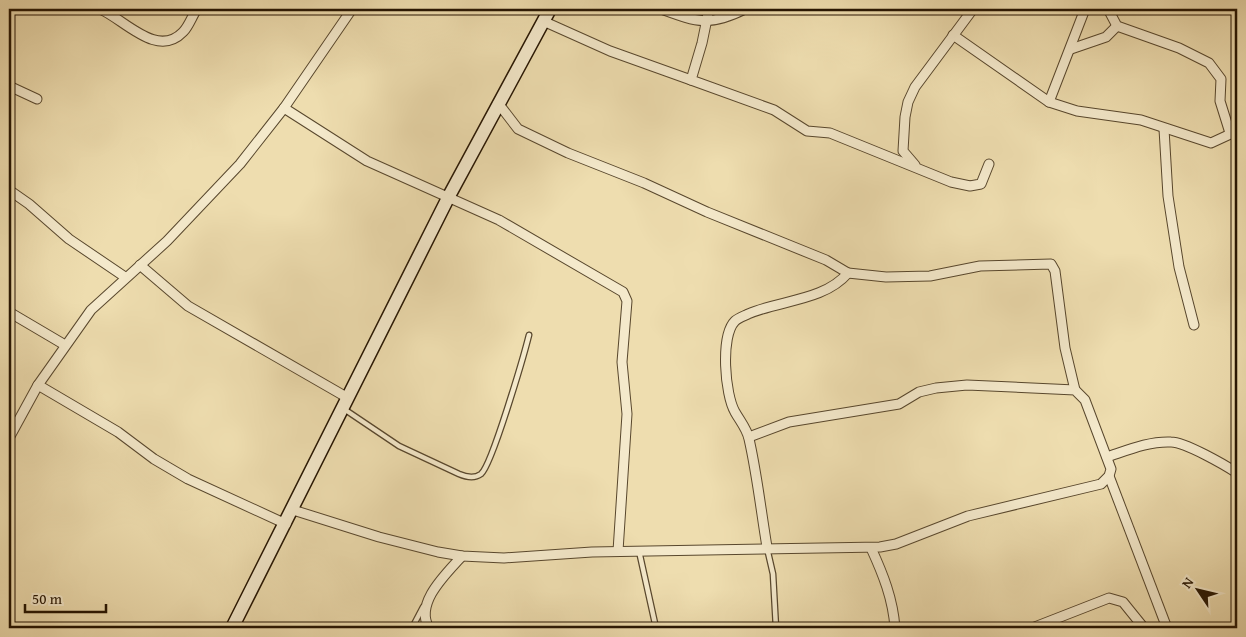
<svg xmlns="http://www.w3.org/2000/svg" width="1246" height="637" font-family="'Gentium Book Plus',serif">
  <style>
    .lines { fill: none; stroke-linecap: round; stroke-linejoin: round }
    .lane-casing { stroke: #58472d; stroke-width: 7 }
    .street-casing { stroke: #58472d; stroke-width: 11 }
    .secondary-casing { stroke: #261502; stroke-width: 15 }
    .lane { stroke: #f4e9cb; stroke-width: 4.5 }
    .street { stroke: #f4e9cb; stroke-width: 9 }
    .secondary { stroke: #f4e9cb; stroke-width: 12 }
  </style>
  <rect width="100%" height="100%" fill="#eeddaf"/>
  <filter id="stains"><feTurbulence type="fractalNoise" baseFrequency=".004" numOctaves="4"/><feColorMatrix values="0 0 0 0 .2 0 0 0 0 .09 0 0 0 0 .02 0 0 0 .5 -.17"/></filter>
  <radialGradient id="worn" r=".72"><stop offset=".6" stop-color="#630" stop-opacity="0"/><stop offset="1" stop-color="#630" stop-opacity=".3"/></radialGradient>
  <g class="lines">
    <defs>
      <g id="lane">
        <path d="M344,409L399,446L459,474C466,477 474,479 481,474C492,465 524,355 529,335"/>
        <path d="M767,548L773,574L776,628"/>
        <path d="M639,551L656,628"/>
        <path d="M412,628L423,607"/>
      </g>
      <g id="street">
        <path d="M100,9C124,19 157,59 183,32C189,26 192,16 197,9"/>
        <path d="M661,9C697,22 709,27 745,9"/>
        <path d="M709,9L702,43L691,80L774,110L807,131L830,133L951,182L970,186L981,184L989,164"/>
        <path d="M1108,9L1117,26L1179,48L1209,63L1221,79L1220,101L1230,133"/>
        <path d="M543,21L610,51L691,80"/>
        <path d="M953,35L1049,102L1077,111L1141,120L1211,143L1237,131"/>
        <path d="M1071,49L1106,37L1117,26"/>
        <path d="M9,86L37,99"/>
        <path d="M1049,102L1085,9"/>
        <path d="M498,103L518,129L568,153L644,183L707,212L826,260L848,273C824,301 780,300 748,314C744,316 738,318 735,321C720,336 725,395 735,412C740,421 747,429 749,439C757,474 761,511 767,547"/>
        <path d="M284,108L367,161L499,220L623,292L627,301L622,362L627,414L618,551"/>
        <path d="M1164,129L1168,196L1179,267L1194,325"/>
        <path d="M915,165L903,151L905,117L908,102L915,87L973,9"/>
        <path d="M9,190L29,204L69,239L125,277"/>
        <path d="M140,265L188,306L348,398"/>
        <path d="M848,273L886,277L930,276L980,266L1051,264L1055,271L1065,348L1075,390"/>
        <path d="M9,312L65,345"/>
        <path d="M38,385L118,432L154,459L188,479L286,524"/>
        <path d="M9,438L38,385L91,310L167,241L240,164L284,108L352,9"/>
        <path d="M1107,457C1128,450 1149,441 1171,442C1185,442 1225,465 1237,473"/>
        <path d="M1109,476L1167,628"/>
        <path d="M293,510L379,537L438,552L462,556L504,558L592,552L880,547L896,544L968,516L1101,484L1109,476L1111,469L1085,400L1075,390L967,385L936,388L919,392L899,404L789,422L749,437"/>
        <path d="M871,548C883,574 893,599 895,628"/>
        <path d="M429,628C414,603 447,573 462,556"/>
        <path d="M1032,628L1109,598L1123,602L1144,628"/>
      </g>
      <path id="secondary" d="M232,628L449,196L550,9"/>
    </defs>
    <use href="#lane" class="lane-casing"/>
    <use href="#street" class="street-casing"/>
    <use href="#secondary" class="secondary-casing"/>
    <use href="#lane" class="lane"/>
    <use href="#street" class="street"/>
    <use href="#secondary" class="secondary"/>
  </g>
  <rect width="1246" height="637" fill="none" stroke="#eeddaf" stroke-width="30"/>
  <rect x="10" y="10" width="1226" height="617" fill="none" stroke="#261502" stroke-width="2.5"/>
  <rect x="15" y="15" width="1216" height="607" fill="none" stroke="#261502"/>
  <g transform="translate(1198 590) rotate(305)" stroke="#f4e9cb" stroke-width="4" paint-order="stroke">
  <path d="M0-4L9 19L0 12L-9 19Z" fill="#261502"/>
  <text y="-8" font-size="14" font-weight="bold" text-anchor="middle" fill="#261502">N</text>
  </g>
  <path d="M25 604v8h81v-8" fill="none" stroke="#261502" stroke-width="2.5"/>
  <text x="32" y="604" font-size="15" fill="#261502" stroke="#f4e9cb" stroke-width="4" paint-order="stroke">50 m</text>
  <rect width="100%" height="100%" filter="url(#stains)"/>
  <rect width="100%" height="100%" fill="url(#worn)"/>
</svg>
